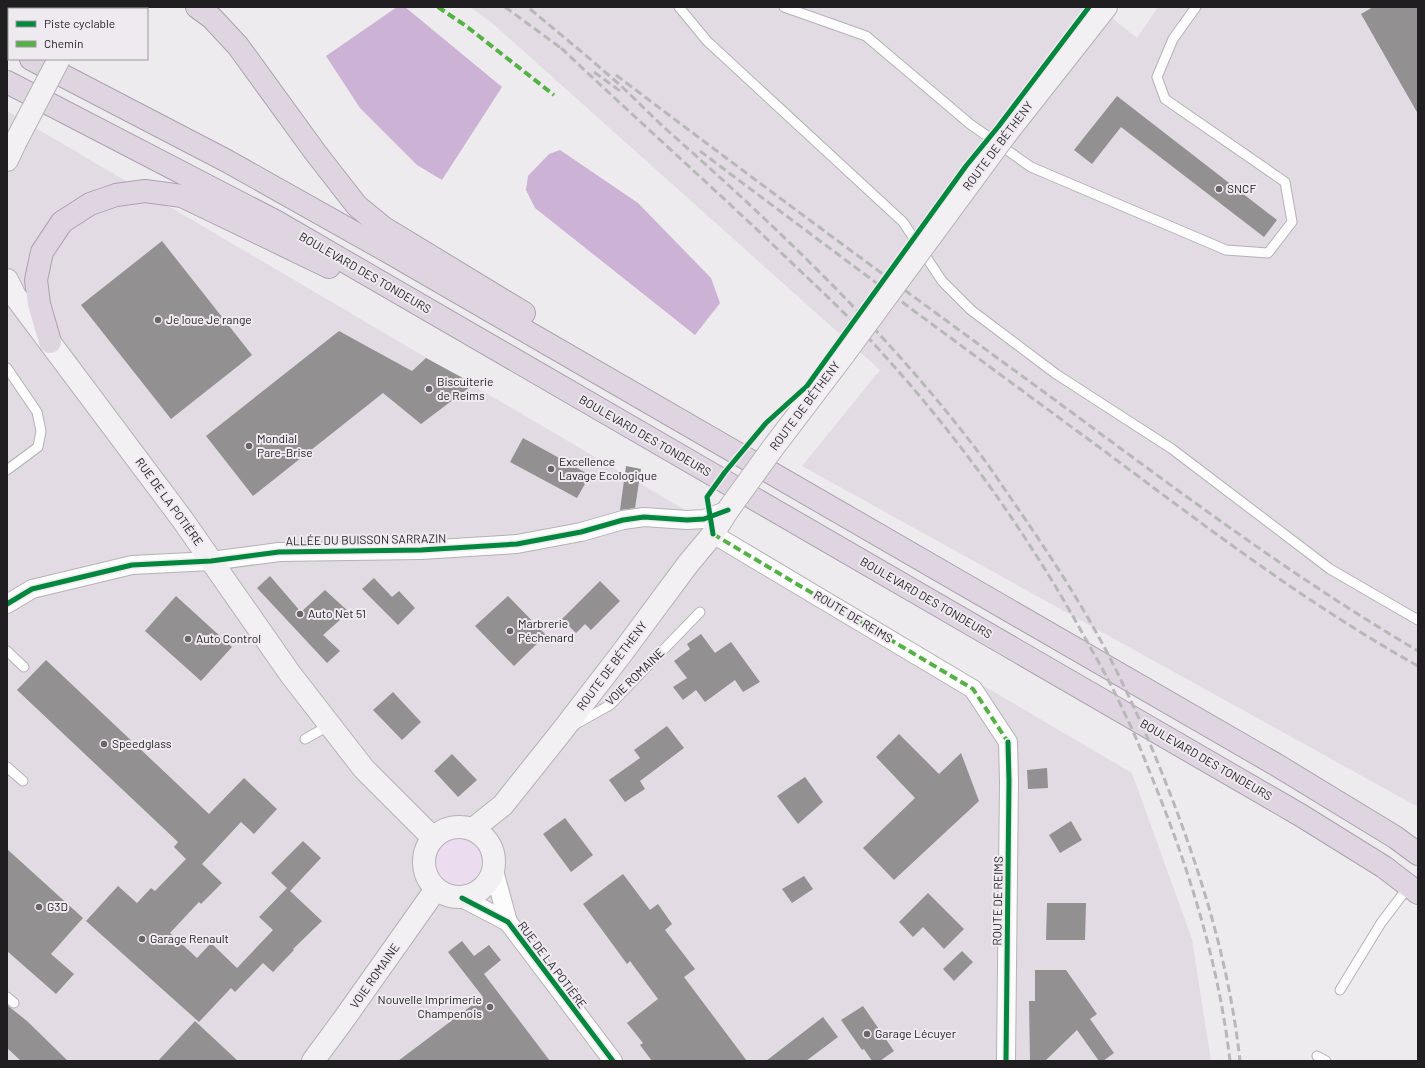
<svg xmlns="http://www.w3.org/2000/svg" width="1425" height="1068" font-family="Barlow,sans-serif">
  <style>
    .built { fill: #e2dbe4 }
    .green { fill: #ebdcf0 }
    .water { fill: #ccb2d4 }
    .building { fill: #929091 }
    .lines { fill: none; stroke-linecap: round; stroke-linejoin: round }
    .lane-casing { stroke: #b4b2b4; stroke-width: 11 }
    .street-casing { stroke: #b4b2b4; stroke-width: 20 }
    .secondary-casing { stroke: #b4b2b4; stroke-width: 24 }
    .highway-casing { stroke: #ada1b0; stroke-width: 24 }
    .lane { stroke: #fcfcfd; stroke-width: 9 }
    .street { stroke: #fcfcfd; stroke-width: 18 }
    .secondary { stroke: #f3f0f4; stroke-width: 22 }
    .highway { stroke: #ded5e1; stroke-width: 22 }
    .rail { stroke: #b9b8b9; stroke-width: 3; stroke-dasharray: 8 4; stroke-linecap: butt }
    .secondary-bridge-casing { stroke: #b4b2b4; stroke-width: 24; stroke-linecap: butt }
    .secondary-bridge { stroke: #f3f0f4; stroke-width: 22 }
    .quiet { stroke: #55b145; stroke-width: 4; stroke-dasharray: 8 4; stroke-linecap: butt }
    .cycleway-casing { stroke: #efeaf0; stroke-width: 8 }
    .cycleway { stroke: #00873e; stroke-width: 5 }
    .poi-dot { fill: #686668; stroke: #efeaf0; stroke-width: 1.5 }
    .labels { text-anchor: middle; stroke-width: 4; stroke-linejoin: round; paint-order: stroke }
    .street-label { font-size: 12px; fill: #201e20; stroke: #efeaf0 }
    .poi-label { font-size: 12px; fill: #201e20; stroke: #efeaf0; text-anchor: start }
  </style>
  <rect width="100%" height="100%" fill="#eeebef"/>
  <g class="built">
    <path d="M470,7H1098L1137,38L1158,7H1418V807L802,466L880,370L492,23Z"/>
    <path d="M7,111L1132,773L1192,939L1211,1061H7Z"/>
  </g>
  <circle class="green" cx="458" cy="863" r="24"/>
  <g class="water">
    <path d="M397,7H405L502,87L442,180L417,165L360,108L326,56Z"/>
    <path d="M560,150L638,203L711,278L720,303L695,335L535,208L526,190L528,176L549,154Z"/>
  </g>
  <g class="building">
    <path d="M1373,7H1418V114L1361,14Z"/>
    <path d="M1117,96L1277,220L1264,237L1121,127L1092,164L1074,150Z"/>
    <path d="M162,241L252,355L171,419L81,305Z"/>
    <path d="M339,331L412,371L426,358L474,384L421,424L383,393L253,496L206,436Z"/>
    <path d="M523,438L590,475L577,498L510,462Z"/>
    <path d="M626,466L641,469L635,508L620,510Z"/>
    <path d="M270,576L301,612L325,590L349,612L323,635L340,651L327,663L257,588Z"/>
    <path d="M374,578L392,597L399,591L415,608L398,625L362,589Z"/>
    <path d="M600,581L620,601L591,630L585,624L576,633L562,619Z"/>
    <path d="M176,596L232,647L201,681L145,631Z"/>
    <path d="M508,596L546,635L514,666L475,626Z"/>
    <path d="M701,634L715,653L731,642L760,682L743,692L735,680L705,702L696,690L683,700L673,687L687,678L674,661L690,649L687,644Z"/>
    <path d="M46,660L209,814L244,778L277,809L254,834L241,822L202,864L222,883L201,904L199,902L170,933L197,958L211,943L237,968L273,930L259,917L287,888L271,873L303,841L321,858L290,891L322,921L293,949L294,950L273,972L263,963L235,992L231,988L199,1022L86,921L118,886L137,903L151,888L155,891L186,859L174,847L178,842L17,690Z"/>
    <path d="M393,692L421,722L402,740L373,710Z"/>
    <path d="M667,726L684,748L640,781L645,789L625,802L609,780L640,758L634,750Z"/>
    <path d="M899,734L939,774L961,753L979,801L894,880L863,848L915,798L876,757Z"/>
    <path d="M452,754L477,780L458,797L434,771Z"/>
    <path d="M1047,768L1048,788L1028,789L1027,770Z"/>
    <path d="M805,777L823,802L798,824L777,796Z"/>
    <path d="M565,818L593,855L571,872L543,834Z"/>
    <path d="M1071,821L1082,840L1060,853L1049,835Z"/>
    <path d="M7,849L83,918L51,954L74,974L56,994L7,951Z"/>
    <path d="M623,874L650,910L658,904L672,924L665,930L695,969L684,977L747,1061H652L640,1045L643,1043L627,1023L658,999L630,961L627,964L583,904Z"/>
    <path d="M804,876L813,889L792,903L782,889Z"/>
    <path d="M928,893L964,929L944,949L923,927L913,937L899,922Z"/>
    <path d="M1047,903H1086L1085,940H1046Z"/>
    <path d="M462,941L474,956L489,945L501,960L484,974L550,1061H398L483,997L448,952Z"/>
    <path d="M962,951L973,962L954,981L943,969Z"/>
    <path d="M1035,970H1066L1097,1014L1090,1019L1114,1053L1103,1061H1099L1077,1030L1045,1061H1030L1029,1001H1035Z"/>
    <path d="M7,1005L27,1021L68,1061H21L7,1048Z"/>
    <path d="M863,1006L894,1051L880,1061H872L864,1049L862,1050L841,1020Z"/>
    <path d="M823,1017L838,1037L806,1061H766Z"/>
    <path d="M195,1021L238,1061H158Z"/>
  </g>
  <g class="lines">
    <defs>
      <g id="lane">
        <path d="M679,7L707,41L903,222L942,281L971,310L1056,374L1172,449L1330,569L1418,620"/>
        <path d="M784,7L866,36L970,124L1031,167L1226,250L1268,253L1292,222L1285,182L1165,99L1157,77L1173,39L1196,7"/>
        <path d="M7,368L37,412L41,431L38,447L7,470"/>
        <path d="M7,651L24,667"/>
        <path d="M576,724L610,705L700,612"/>
        <path d="M305,739L330,725"/>
        <path d="M7,767L23,781"/>
        <path d="M1340,990L1381,923L1409,886"/>
        <path d="M7,997L14,1003"/>
        <path d="M1317,1056L1326,1061"/>
      </g>
      <g id="street">
        <path d="M713,534L973,689L1008,742L1009,781L1006,1061"/>
        <path d="M7,604L32,589L132,565L211,561L279,552L421,550L517,544L581,532L623,520L644,517L687,520L704,519L728,510"/>
        <path d="M494,871L508,922"/>
        <path d="M462,898L508,922L613,1061"/>
      </g>
      <g id="secondary">
        <path d="M85,9L86,7"/>
        <path d="M1006,134L1106,7"/>
        <path d="M7,160L15,143"/>
        <path d="M7,280L15,296L182,519L291,675L364,769L433,838"/>
        <path d="M772,449L845,353"/>
        <circle cx="459" cy="862" r="35"/>
        <path d="M473,829L503,805L562,731L622,653L688,564L713,534L728,510"/>
        <path d="M313,1061L344,1019L436,889"/>
      </g>
      <g id="highway">
        <path d="M197,7L212,18L238,46L315,152L357,206L384,228L524,313"/>
        <path d="M7,47L9,48"/>
        <path d="M31,59L227,161L387,251L1275,764L1395,837L1418,854"/>
        <path d="M7,82L275,221L1302,816L1384,867L1418,893"/>
        <path d="M50,342L39,304L36,280L42,252L62,222L90,204L116,195L145,191L182,196L329,267"/>
      </g>
    </defs>
    <use href="#lane" class="lane-casing"/>
    <use href="#street" class="street-casing"/>
    <use href="#secondary" class="secondary-casing"/>
    <use href="#highway" class="highway-casing"/>
    <use href="#lane" class="lane"/>
    <use href="#street" class="street"/>
    <use href="#secondary" class="secondary"/>
    <use href="#highway" class="highway"/>
    <g class="rail">
      <path d="M505,7L565,51"/>
      <path d="M530,9C555,30 580,50 605,72C627,90 646,111 667,130C778,228 886,331 976,449C988,464 999,481 1010,497C1046,549 1081,602 1110,658C1133,703 1153,749 1171,796C1204,882 1230,969 1240,1061"/>
      <path d="M561,48C629,112 699,175 767,239C803,274 840,307 874,344C953,430 1022,525 1079,627C1094,654 1110,681 1123,710C1136,736 1146,763 1157,790C1192,878 1219,967 1230,1061"/>
      <path d="M594,72L620,91"/>
      <path d="M616,75C761,185 908,293 1055,400C1173,487 1291,576 1418,651"/>
      <path d="M700,151C834,252 968,351 1103,450C1205,526 1307,604 1418,666"/>
    </g>
    <defs>
      <g id="secondary-bridge">
        <path d="M15,143L59,59"/>
        <path d="M845,353L1006,134"/>
        <path d="M728,510L772,449"/>
      </g>
    </defs>
    <use href="#secondary-bridge" class="secondary-bridge-casing"/>
    <use href="#secondary-bridge" class="secondary-bridge"/>
    <g class="quiet">
      <path d="M438,7L466,26L554,95"/>
      <path d="M713,534L973,689L1008,742"/>
    </g>
    <defs>
      <g id="cycleway">
        <path d="M713,534L707,497L725,472L766,423L807,386L966,166L998,127L1089,7"/>
        <path d="M7,604L32,589L132,565L211,561L279,552L421,550L517,544L581,532L623,520L644,517L687,520L704,519L728,510"/>
        <path d="M462,898L508,922L613,1061"/>
        <path d="M1006,1061L1009,781L1008,742"/>
      </g>
    </defs>
    <use href="#cycleway" class="cycleway-casing"/>
    <use href="#cycleway" class="cycleway"/>
  </g>
  <g class="poi-dot">
    <circle cx="1219" cy="189" r="4"/>
    <circle cx="158" cy="320" r="4"/>
    <circle cx="429" cy="389" r="4"/>
    <circle cx="249" cy="446" r="4"/>
    <circle cx="551" cy="469" r="4"/>
    <circle cx="300" cy="614" r="4"/>
    <circle cx="510" cy="631" r="4"/>
    <circle cx="188" cy="639" r="4"/>
    <circle cx="104" cy="744" r="4"/>
    <circle cx="39" cy="907" r="4"/>
    <circle cx="142" cy="939" r="4"/>
    <circle cx="490" cy="1007" r="4"/>
    <circle cx="867" cy="1034" r="4"/>
  </g>
  <g class="labels">
    <g class="street-label">
      <text transform="translate(998 146) rotate(-53)" y="4">ROUTE DE BÉTHENY</text>
      <text transform="translate(365 273) rotate(30)" y="4">BOULEVARD DES TONDEURS</text>
      <text transform="translate(805 406) rotate(-53)" y="4">ROUTE DE BÉTHENY</text>
      <text transform="translate(645 436) rotate(30)" y="4">BOULEVARD DES TONDEURS</text>
      <text transform="translate(169 502) rotate(54)" y="4">RUE DE LA POTIÈRE</text>
      <text transform="translate(366 540) rotate(-1)" y="4">ALLÉE DU BUISSON SARRAZIN</text>
      <text transform="translate(926 598) rotate(30)" y="4">BOULEVARD DES TONDEURS</text>
      <text transform="translate(853 617) rotate(31)" y="4">ROUTE DE REIMS</text>
      <text transform="translate(612 666) rotate(-53)" y="4">ROUTE DE BÉTHENY</text>
      <text transform="translate(635 677) rotate(-44)" y="4">VOIE ROMAINE</text>
      <text transform="translate(1206 760) rotate(30)" y="4">BOULEVARD DES TONDEURS</text>
      <text transform="translate(998 901) rotate(-89)" y="4">ROUTE DE REIMS</text>
      <text transform="translate(552 965) rotate(53)" y="4">RUE DE LA POTIÈRE</text>
      <text transform="translate(375 976) rotate(-55)" y="4">VOIE ROMAINE</text>
    </g>
    <g class="poi-label">
      <text x="1227" y="193">SNCF</text>
      <text x="166" y="324">Je loue Je range</text>
      <text x="437" y="386">Biscuiterie<tspan x="437" dy="14">de Reims</tspan></text>
      <text x="257" y="443">Mondial<tspan x="257" dy="14">Pare-Brise</tspan></text>
      <text x="559" y="466">Excellence<tspan x="559" dy="14">Lavage Ecologique</tspan></text>
      <text x="308" y="618">Auto Net 51</text>
      <text x="518" y="628">Marbrerie<tspan x="518" dy="14">Péchenard</tspan></text>
      <text x="196" y="643">Auto Control</text>
      <text x="112" y="748">Speedglass</text>
      <text x="47" y="911">G3D</text>
      <text x="150" y="943">Garage Renault</text>
      <text x="482" y="1004" text-anchor="end">Nouvelle Imprimerie<tspan x="482" dy="14">Champenois</tspan></text>
      <text x="875" y="1038">Garage Lécuyer</text>
    </g>
  </g>
  <rect width="1425" height="1068" fill="none" stroke="#201e20" stroke-width="16"/>
  <rect x="8" y="8" width="140" height="52" fill="#efeaf0" stroke="#9c989d"/>
  <rect x="16" y="21" width="20" height="6" fill="#00873e" stroke="#9c989d"/>
  <text x="44" y="28" font-size="12" fill="#201e20">Piste cyclable</text>
  <rect x="16" y="41" width="20" height="6" fill="#55b145" stroke="#9c989d"/>
  <text x="44" y="48" font-size="12" fill="#201e20">Chemin</text>
</svg>
